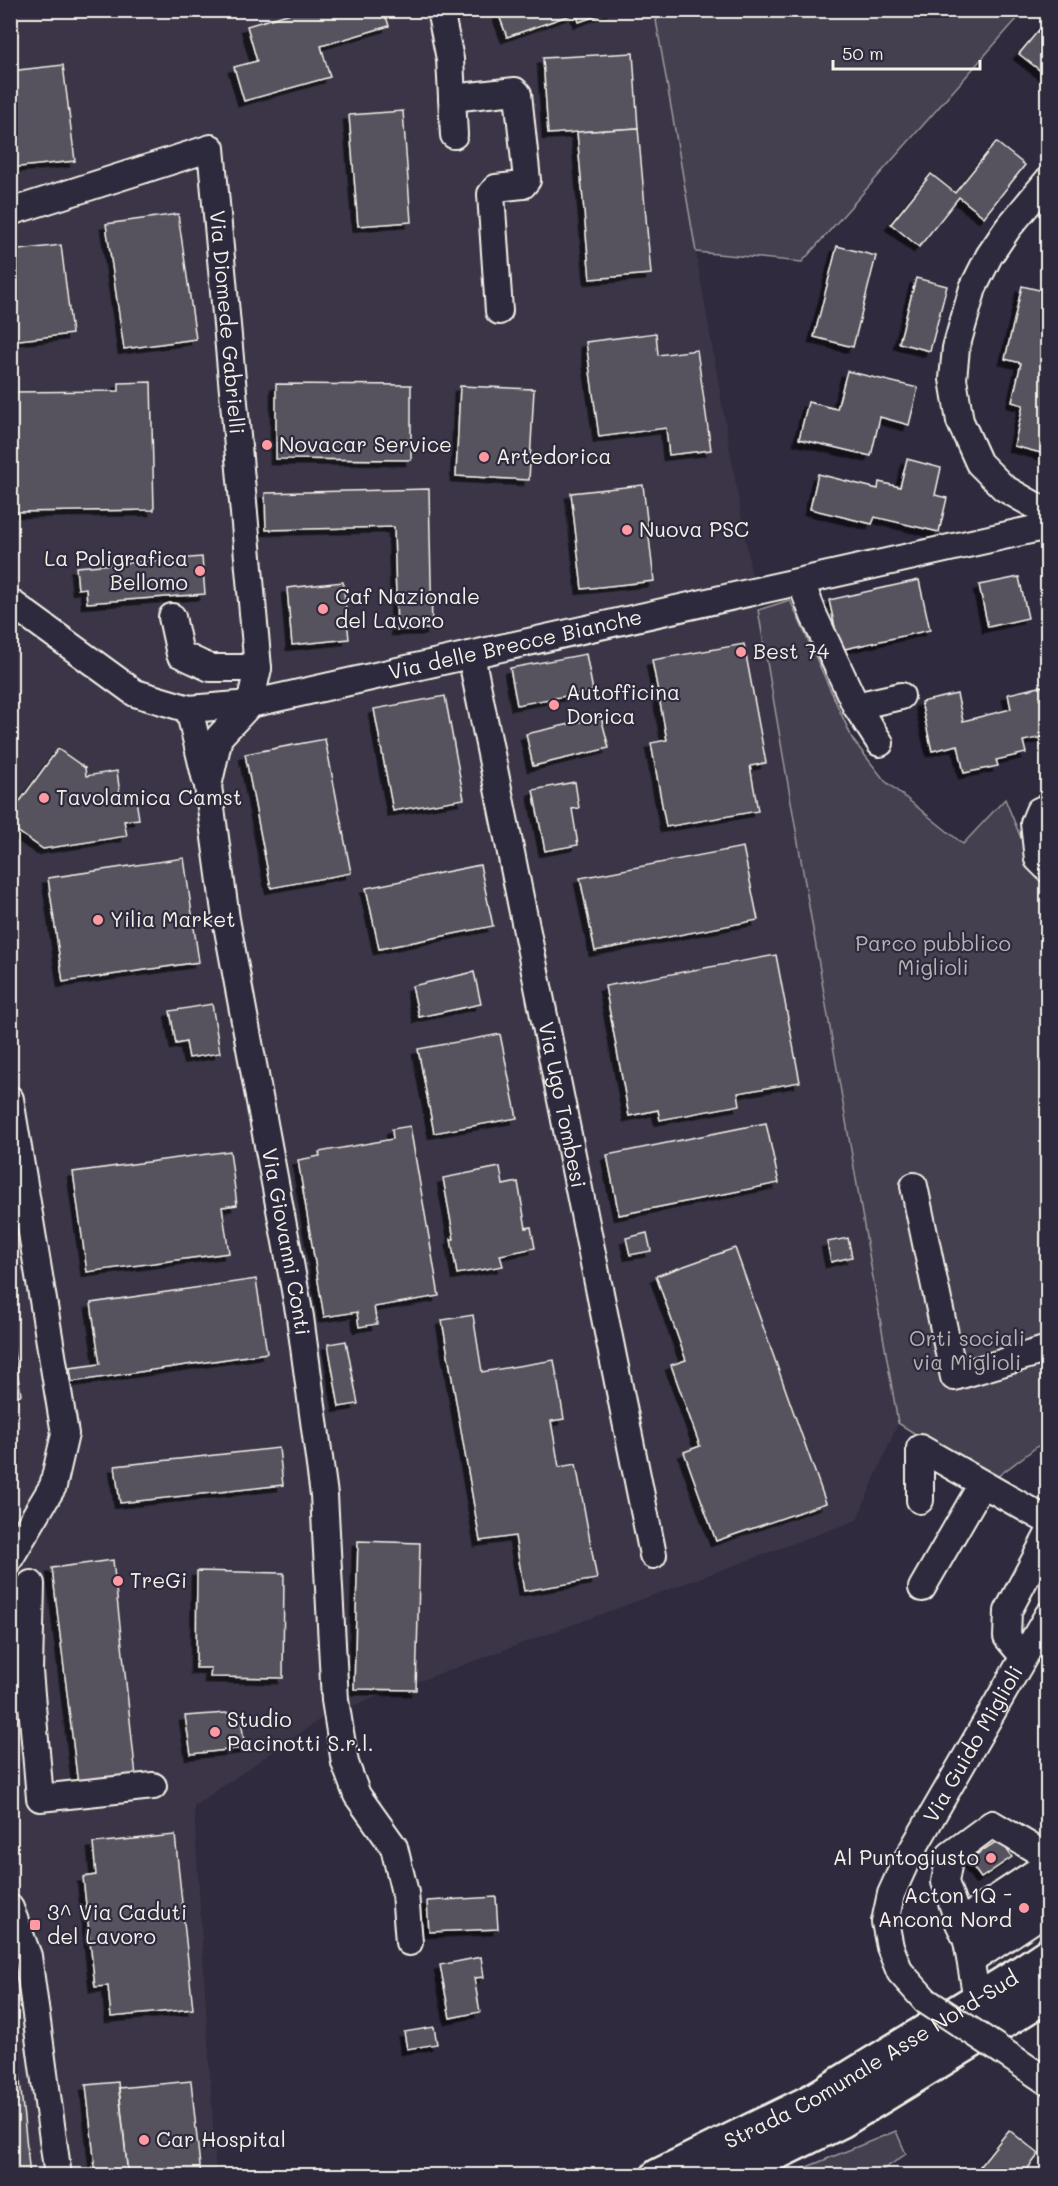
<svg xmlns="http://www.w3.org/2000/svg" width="1058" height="2186" font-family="Mali,sans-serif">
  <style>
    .built { fill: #3b3647 }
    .green { fill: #454050; stroke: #9c989c; stroke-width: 1.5 }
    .building { fill: #56525f; stroke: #f4f1e8; stroke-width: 1.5; filter: url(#shadow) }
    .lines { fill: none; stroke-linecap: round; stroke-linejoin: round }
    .minor-casing { stroke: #f4f1e8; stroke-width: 30 }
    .highway-casing { stroke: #f4f1e8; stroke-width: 38 }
    .minor { stroke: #2f2a3d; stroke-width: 26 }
    .highway { stroke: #2f2a3d; stroke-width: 33 }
    .minor-bridge-casing { stroke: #f4f1e8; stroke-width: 30; stroke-linecap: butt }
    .minor-bridge { stroke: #2f2a3d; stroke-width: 26 }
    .poi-dot { fill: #ff9aa2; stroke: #2f2a3d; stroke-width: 2 }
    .labels { text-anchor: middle; stroke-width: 4.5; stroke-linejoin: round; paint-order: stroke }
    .street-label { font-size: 21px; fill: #f4f1e8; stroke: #2f2a3d }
    .poi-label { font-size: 21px; fill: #f4f1e8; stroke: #2f2a3d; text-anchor: start }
    .park-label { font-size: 21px; fill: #b7b3b3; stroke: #2f2a3d }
  </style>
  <defs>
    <filter id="shadow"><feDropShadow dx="-5.5" dy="5.5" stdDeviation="0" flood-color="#0009"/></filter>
  </defs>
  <rect width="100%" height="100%" fill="#2f2a3d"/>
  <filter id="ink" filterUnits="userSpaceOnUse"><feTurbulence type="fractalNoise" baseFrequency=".0167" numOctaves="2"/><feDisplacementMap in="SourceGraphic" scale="12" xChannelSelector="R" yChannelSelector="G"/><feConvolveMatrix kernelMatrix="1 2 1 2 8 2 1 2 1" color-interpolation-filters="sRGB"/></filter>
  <g filter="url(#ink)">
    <path class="built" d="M11,11H669L656,21L898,1423L857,1520L325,1716L194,1806L216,2175L11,2176Z"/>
    <g class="green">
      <path d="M669,11L1024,10V11L802,262L696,252L656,20Z"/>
      <path d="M790,600L853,740L885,781L963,844L1005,799L1035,872L1047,881V1439L997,1477L952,1457L898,1423L758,610Z"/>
      <path d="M896,2131L906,2154L875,2175H787Z"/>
    </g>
    <g class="building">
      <path d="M301,10H384L389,26L321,46L330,77L244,101L234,67L257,61L247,26Z"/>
      <path d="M497,10H613L579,22L576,13L507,37Z"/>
      <path d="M1048,19V74L1046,75L1019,54Z"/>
      <path d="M633,53L638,128L548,134L543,58Z"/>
      <path d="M63,65L75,161L10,168V71Z"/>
      <path d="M403,111L411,222L358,226L349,115Z"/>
      <path d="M638,128L651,274L590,279L577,132Z"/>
      <path d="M996,142L1025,165L984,217L959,197L919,247L891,224L931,174L955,193Z"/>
      <path d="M178,214L196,339L124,349L106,224Z"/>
      <path d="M61,245L72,334L10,341V251Z"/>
      <path d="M837,246L876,256L853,347L814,337Z"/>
      <path d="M916,278L947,286L930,351L899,343Z"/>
      <path d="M1022,286L1048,292V336L1041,367L1048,369V440L1045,454L1014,446L1023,405L1012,402L1021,363L1005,359Z"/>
      <path d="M656,333L658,355L697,350L711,450L669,455L666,428L599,437L586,342Z"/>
      <path d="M847,371L918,388L909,425L880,417L871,456L799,439L808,402L837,409Z"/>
      <path d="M151,382L154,510L10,512V392L119,391V383Z"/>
      <path d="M276,384L411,385V460L276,459Z"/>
      <path d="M460,386L534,389L529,480L456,476Z"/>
      <path d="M907,459L941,468L935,495L947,498L939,532L875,517L872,524L810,509L818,474L878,489L879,482L900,487Z"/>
      <path d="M643,485L654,581L582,589L571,493Z"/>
      <path d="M429,489L432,629L397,630L394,527L266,530L265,493Z"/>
      <path d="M202,557L205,594L87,603L86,588L78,589L76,567Z"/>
      <path d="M1019,577L1028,618L988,627L979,585Z"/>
      <path d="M919,580L930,630L840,650L829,600Z"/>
      <path d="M343,582L349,639L292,645L287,588Z"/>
      <path d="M744,644L766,763L750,766L758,811L666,827L651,743L667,740L652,660Z"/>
      <path d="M586,654L593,691L517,705L510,668Z"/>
      <path d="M1044,686L1048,703V736L1023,741L1026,753L996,760L998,766L964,773L958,745L932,751L921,702L957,694L963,721L1011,709L1008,694Z"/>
      <path d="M445,696L464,799L393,811L374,709Z"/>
      <path d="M601,717L609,748L533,766L526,734Z"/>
      <path d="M325,739L351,873L271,888L245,754Z"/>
      <path d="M58,749L85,768L86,776L117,771L120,795L135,793L139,819L124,821L127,836L43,849L10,826V815Z"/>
      <path d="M575,782L579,808L572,809L578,845L545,851L533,790Z"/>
      <path d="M743,847L758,920L595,951L580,878Z"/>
      <path d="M184,858L199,962L63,982L48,878Z"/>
      <path d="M480,865L493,926L379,949L366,888Z"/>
      <path d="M776,955L800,1082L738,1093L740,1105L660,1120L658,1110L629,1116L605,986Z"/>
      <path d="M474,972L481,1004L419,1017L412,986Z"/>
      <path d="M212,1004L220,1053L189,1058L186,1042L176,1044L170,1011Z"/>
      <path d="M500,1034L517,1118L434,1133L418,1049Z"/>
      <path d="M766,1123L779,1183L619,1215L607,1155Z"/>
      <path d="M410,1126L439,1296L374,1307L377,1324L359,1327L357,1312L324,1317L298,1160L320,1156L319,1152L393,1139L392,1129Z"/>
      <path d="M230,1151L237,1205L222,1207L229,1253L87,1272L73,1172Z"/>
      <path d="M500,1167L503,1185L518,1182L526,1228L531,1227L535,1248L500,1255L503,1266L457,1274L451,1239H454L443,1178Z"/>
      <path d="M647,1233L651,1251L630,1255L626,1238Z"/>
      <path d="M848,1238L852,1257L831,1262L827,1242Z"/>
      <path d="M735,1248L826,1503L716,1541L684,1452L700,1446L671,1365L686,1360L656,1276Z"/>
      <path d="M256,1279L267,1353L72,1382L70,1368L100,1364L91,1303Z"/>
      <path d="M473,1315L482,1372L554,1360L564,1419L551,1421L559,1467L576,1464L597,1579L524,1591L515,1536L480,1541L442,1320Z"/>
      <path d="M10,1328L21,1395L10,1397Z"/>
      <path d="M346,1341L358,1404L339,1407L328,1344Z"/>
      <path d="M279,1448L283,1485L120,1503L115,1466Z"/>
      <path d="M358,1541L420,1543L416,1690L354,1689Z"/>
      <path d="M113,1560L136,1777L78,1785L52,1568Z"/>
      <path d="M197,1571L284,1573L283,1678L210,1677L211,1668H196Z"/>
      <path d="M240,1712L245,1748L191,1754L185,1716Z"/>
      <path d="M175,1835L193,2009L111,2017L108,1986L95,1987L83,1877L96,1875L93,1843Z"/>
      <path d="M1000,1839L1012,1857L981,1878L968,1860Z"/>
      <path d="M496,1897L498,1929L429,1932L427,1901Z"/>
      <path d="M481,1957L484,1977L474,1978L480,2012L450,2018L440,1965Z"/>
      <path d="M11,1995L30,2176H10Z"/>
      <path d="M434,2027L437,2044L407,2049L404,2032Z"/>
      <path d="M191,2081L201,2176H128L119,2088Z"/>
      <path d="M118,2082L128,2176H96L86,2085Z"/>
      <path d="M1009,2130L1039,2154L1022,2176H972Z"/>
    </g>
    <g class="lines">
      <defs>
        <g id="minor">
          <path d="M440,10L450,59L454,135"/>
          <path d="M452,98L515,91L518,94L527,180L523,185L496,188L491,194L499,311"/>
          <path d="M1048,180L1008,228L989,256L973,288L956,348L953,379L960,421L979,463L1004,488L1048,513"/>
          <path id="s1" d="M10,212L211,148L258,668L250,704L219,737L208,786L226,919L300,1317L324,1495L335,1700L345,1763L357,1795L394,1847L405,1893L409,1942"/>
          <path d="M801,582L814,616L856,706L901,696"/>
          <path id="s2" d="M10,602L135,693L189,709L250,704L1048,526"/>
          <path d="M172,617L180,654L210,668H258"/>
          <path id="s3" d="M471,655L653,1555"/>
          <path d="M856,706L880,743"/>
          <path d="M189,709L206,780"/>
          <path d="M1048,807L1039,811L1034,823L1038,859L1048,869"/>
          <path d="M10,1099L65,1434L53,1486L10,1558"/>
          <path d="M914,1186L954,1377L1048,1349"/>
          <path d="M920,1500V1448L1048,1521"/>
          <path d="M31,1584L29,1671L40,1798L153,1786"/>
          <path d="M922,1588L982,1484"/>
          <path d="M1023,1656L1007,1637L1008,1611L1048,1535"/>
          <path d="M10,1908L28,1956L58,2176"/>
          <path d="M959,1923L945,1882L950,1855L992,1824L1048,1857"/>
          <path d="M967,1941L1048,1887"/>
          <path d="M971,1961L1048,1910"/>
          <path d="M977,1999L967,1941L959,1923L1048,1864"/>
          <path id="s4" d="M926,2001L900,1972L890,1947L885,1922L891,1894L906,1861L1048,1615"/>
          <path d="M1002,2051L1048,2082"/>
        </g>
        <g id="highway">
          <path id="s5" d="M658,2176L812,2101L1018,1975L1048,1955"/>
          <path d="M729,2176L841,2121L1048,1994"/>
        </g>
      </defs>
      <use href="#minor" class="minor-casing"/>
      <use href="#highway" class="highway-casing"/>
      <use href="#minor" class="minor"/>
      <use href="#highway" class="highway"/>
      <defs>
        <path id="minor-bridge" d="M926,2001L1002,2051"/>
      </defs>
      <use href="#minor-bridge" class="minor-bridge-casing"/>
      <use href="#minor-bridge" class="minor-bridge"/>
    </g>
  </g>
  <g class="poi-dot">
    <circle cx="267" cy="445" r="6"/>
    <circle cx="484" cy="457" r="6"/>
    <circle cx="627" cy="530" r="6"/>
    <circle cx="200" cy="571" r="6"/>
    <circle cx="323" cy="609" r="6"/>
    <circle cx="741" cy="652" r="6"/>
    <circle cx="554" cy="705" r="6"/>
    <circle cx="44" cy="798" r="6"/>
    <circle cx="98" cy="920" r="6"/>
    <circle cx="118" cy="1581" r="6"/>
    <circle cx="215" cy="1732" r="6"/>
    <circle cx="991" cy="1858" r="6"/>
    <circle cx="1024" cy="1908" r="6"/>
    <rect x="29" y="1919" width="12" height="12" rx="3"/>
    <circle cx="144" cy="2140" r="6"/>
  </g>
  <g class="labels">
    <g class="street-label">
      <text dy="7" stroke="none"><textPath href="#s1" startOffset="386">Via Diomede Gabrielli</textPath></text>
      <text dy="7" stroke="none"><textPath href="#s2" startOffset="544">Via delle Brecce Bianche</textPath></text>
      <text dy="7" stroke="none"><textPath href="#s3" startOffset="459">Via Ugo Tombesi</textPath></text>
      <text dy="7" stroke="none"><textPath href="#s1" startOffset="1328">Via Giovanni Conti</textPath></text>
      <text dy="7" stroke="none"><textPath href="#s4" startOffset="291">Via Guido Miglioli</textPath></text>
      <text dy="7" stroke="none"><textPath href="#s5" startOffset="243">Strada Comunale Asse Nord-Sud</textPath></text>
    </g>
    <g class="poi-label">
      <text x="279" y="452">Novacar Service</text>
      <text x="496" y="464">Artedorica</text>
      <text x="639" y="537">Nuova PSC</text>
      <text x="188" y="566" text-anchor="end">La Poligrafica<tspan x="188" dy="24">Bellomo</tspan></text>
      <text x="335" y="604">Caf Nazionale<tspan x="335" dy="24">del Lavoro</tspan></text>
      <text x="753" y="659">Best 74</text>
      <text x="566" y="700">Autofficina<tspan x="566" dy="24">Dorica</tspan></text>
      <text x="56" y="805">Tavolamica Camst</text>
      <text x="110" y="927">Yilia Market</text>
      <text x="130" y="1588">TreGi</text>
      <text x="227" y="1727">Studio<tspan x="227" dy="24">Pacinotti S.r.l.</tspan></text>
      <text x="979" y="1865" text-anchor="end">Al Puntogiusto</text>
      <text x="1012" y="1903" text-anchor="end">Acton 1Q -<tspan x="1012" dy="24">Ancona Nord</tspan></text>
      <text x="47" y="1920">3^ Via Caduti<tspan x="47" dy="24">del Lavoro</tspan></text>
      <text x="156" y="2147">Car Hospital</text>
    </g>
    <g class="park-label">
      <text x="933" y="951">Parco pubblico<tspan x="933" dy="24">Miglioli</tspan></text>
      <text x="967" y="1346">Orti sociali<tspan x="967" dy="24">via Miglioli</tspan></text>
    </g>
  </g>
  <rect width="1058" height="2186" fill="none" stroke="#2f2a3d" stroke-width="36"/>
  <rect x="18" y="18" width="1022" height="2150" fill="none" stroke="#f4f1e8" stroke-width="2" filter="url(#ink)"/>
  <path d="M833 60v9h147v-9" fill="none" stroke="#f4f1e8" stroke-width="3"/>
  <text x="842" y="60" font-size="18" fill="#f4f1e8" stroke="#2f2a3d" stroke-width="4.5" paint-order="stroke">50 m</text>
</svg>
